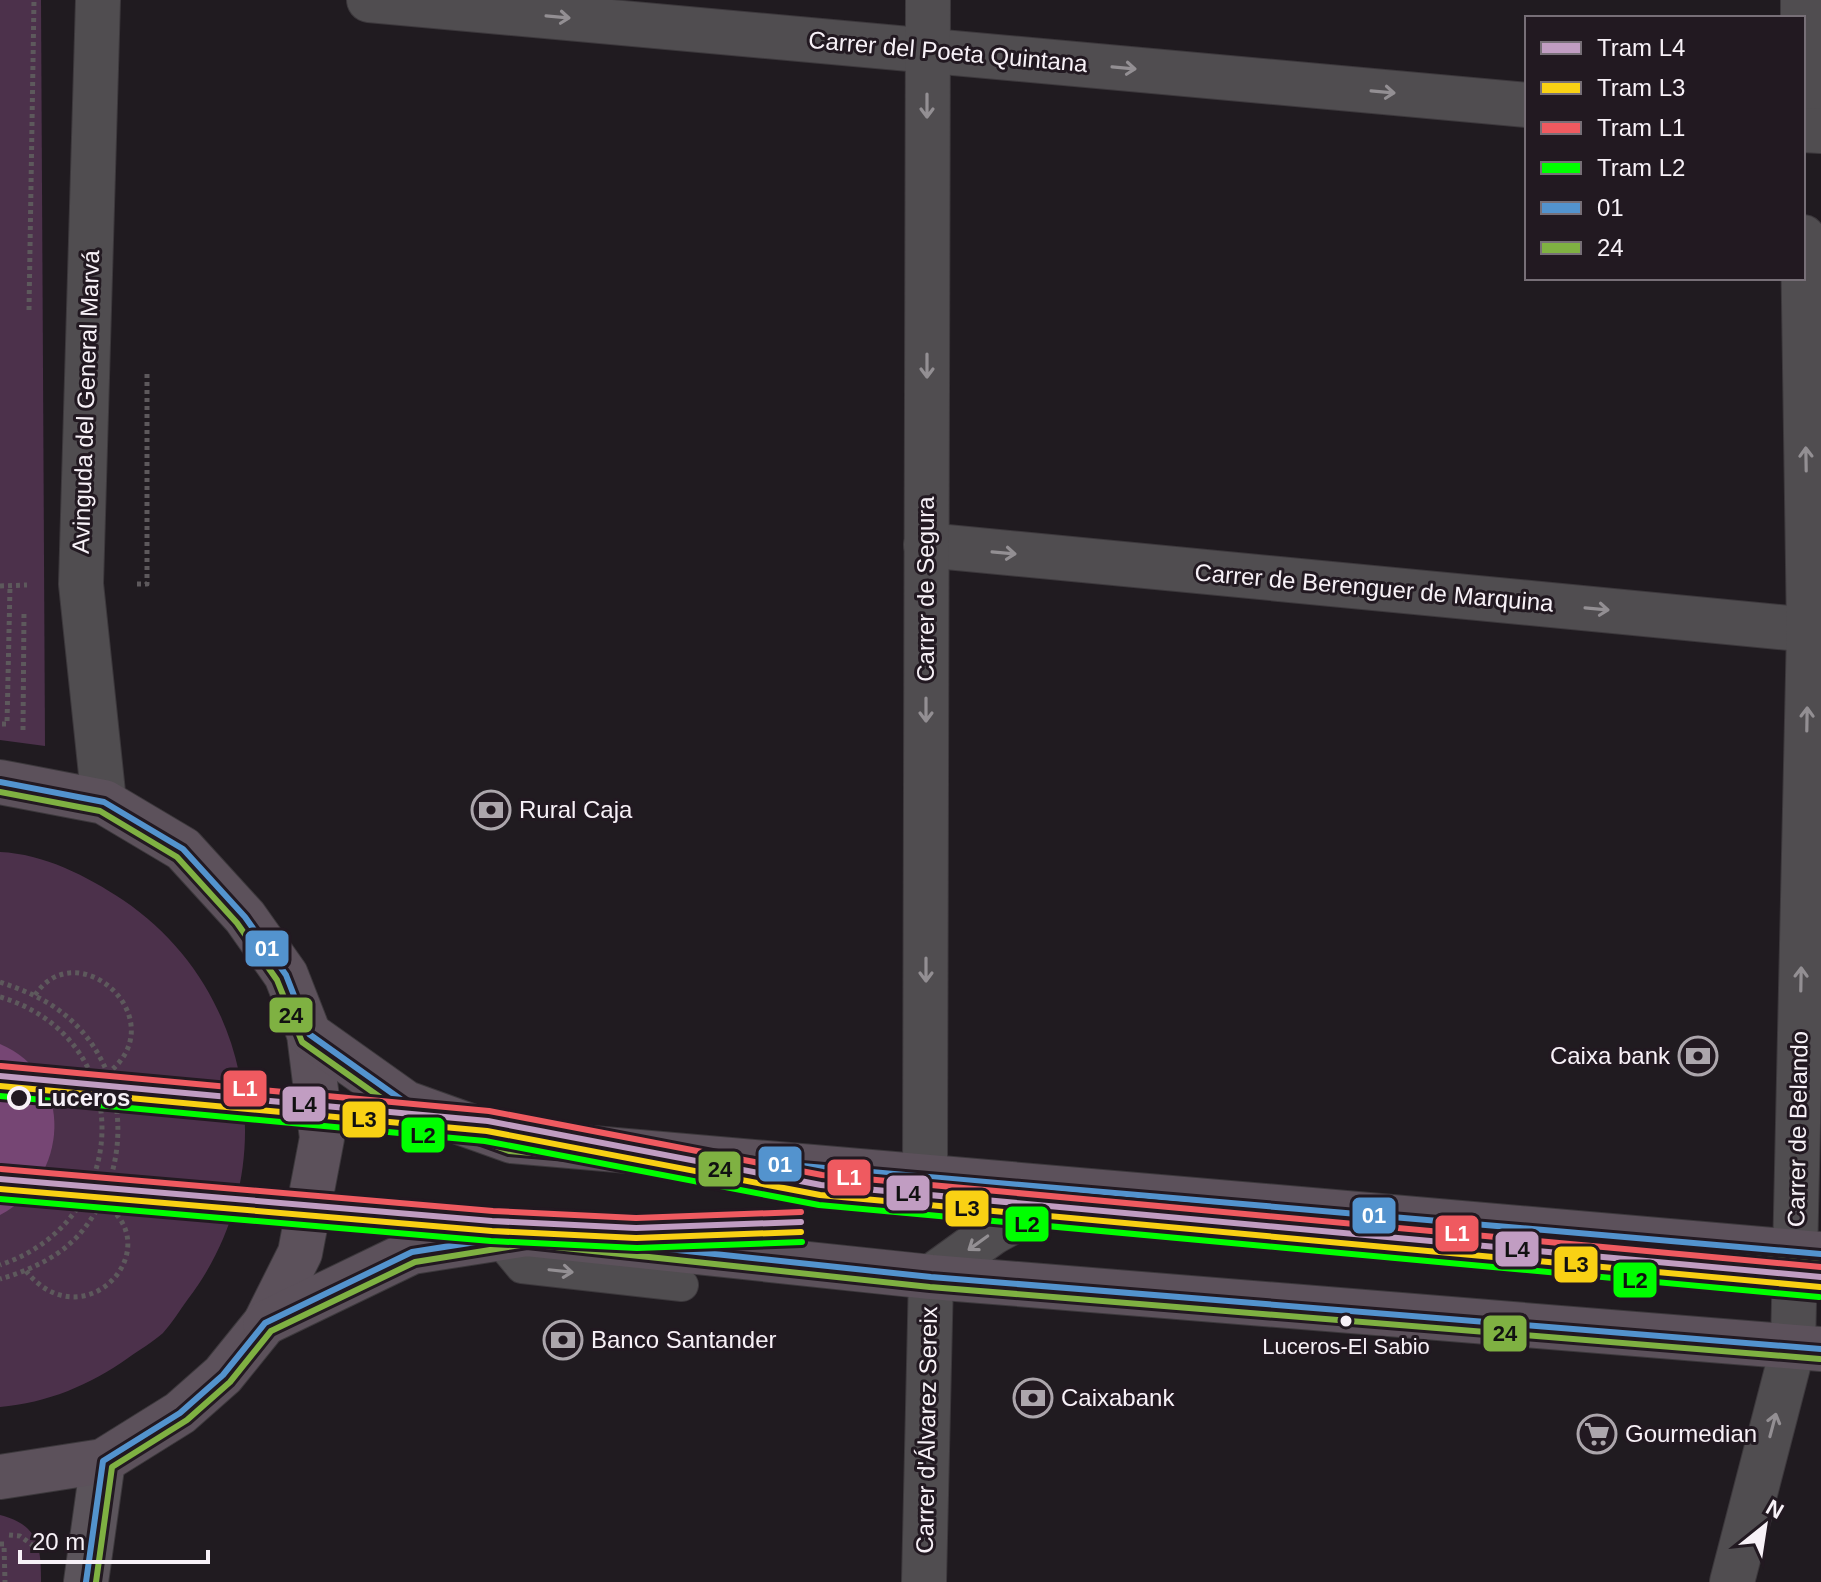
<svg xmlns="http://www.w3.org/2000/svg" width="1821" height="1582" font-family="Helvetica,sans-serif">
  <style>
    .green { fill: #4c314b }
    .water { fill: #764674 }
    .lines { fill: none; stroke-linecap: round; stroke-linejoin: round }
    .lane-casing { stroke: #3c383c; stroke-width: 34 }
    .street-casing { stroke: #3c383c; stroke-width: 46 }
    .secondary-casing { stroke: #3c383c; stroke-width: 46 }
    .primary-casing { stroke: #3c383c; stroke-width: 46 }
    .path { stroke: #5d595c; stroke-width: 5; stroke-dasharray: 4 4; stroke-linecap: butt }
    .lane { stroke: #504d50; stroke-width: 32 }
    .street { stroke: #504d50; stroke-width: 44 }
    .secondary { stroke: #5b545b; stroke-width: 44 }
    .primary { stroke: #5c515b; stroke-width: 44 }
    .bus-1-casing { stroke: #221921; stroke-width: 12 }
    .bus-2-casing { stroke: #221921; stroke-width: 12 }
    .bus-1 { stroke: #5393ce; stroke-width: 6 }
    .bus-2 { stroke: #7fb142; stroke-width: 6 }
    .tram-1-casing { stroke: #221921; stroke-width: 12 }
    .tram-2-casing { stroke: #221921; stroke-width: 12 }
    .tram-3-casing { stroke: #221921; stroke-width: 12 }
    .tram-4-casing { stroke: #221921; stroke-width: 12 }
    .tram-1 { stroke: #c19dc2; stroke-width: 6 }
    .tram-2 { stroke: #f9d114; stroke-width: 6 }
    .tram-3 { stroke: #ef5a60; stroke-width: 6 }
    .tram-4 { stroke: #0f0; stroke-width: 6 }
    .oneway { stroke: #938f93 }
    .stop-dot { fill: #221921; stroke: #f7f1f7; stroke-width: 4 }
    .bus-dot { fill: #f7f1f7; stroke: #221921; stroke-width: 3 }
    .labels { text-anchor: middle; stroke-width: 6; stroke-linejoin: round; paint-order: stroke }
    .bus-label { font-size: 22px; fill: #f7f1f7; stroke: #221921 }
    .street-label { font-size: 24px; fill: #f7f1f7; stroke: #221921 }
    .poi-label { font-size: 24px; fill: #f7f1f7; stroke: #221921; text-anchor: start }
    .stop-label { font-size: 24px; font-weight: bold; fill: #f7f1f7; stroke: #221921; text-anchor: start }
    .line-badge { stroke: #221921; stroke-width: 3 }
    .badge-label { font-size: 22px; text-anchor: middle; font-weight: bold; fill: #fff }
    .pale-badge-label { font-size: 22px; text-anchor: middle; font-weight: bold; fill: #111 }
  </style>
  <rect width="100%" height="100%" fill="#201b20"/>
  <g class="green">
    <path d="M0,0H41L45,746L0,740Z"/>
    <path d="M0,852C44,854 87,876 123,900C255,989 285,1172 188,1299C180,1310 172,1323 163,1333C153,1342 139,1350 128,1358C90,1385 47,1403 0,1407Z"/>
    <path d="M0,1515C39,1525 41,1547 41,1582H0Z"/>
  </g>
  <path class="water" d="M0,1044C76,1076 69,1179 0,1215Z"/>
  <g class="lines">
    <defs>
      <path id="lane" d="M497,1237L522,1267L682,1285"/>
      <g id="street">
        <path d="M98,0L81,584L104,802"/>
        <path d="M369,0L1527,105"/>
        <path d="M1803,100V0"/>
        <path d="M1803,130L1821,131"/>
        <path d="M926,545L1821,631"/>
        <path d="M925,1178L928,0"/>
        <path d="M924,1582L931,1277L992,1233L1069,1190"/>
        <path d="M1732,1582L1793,1347L1809,630L1803,237"/>
      </g>
      <path id="secondary" d="M86,1582L103,1461"/>
      <g id="primary">
        <path d="M0,782L104,802L183,849L245,917L286,975L309,1034L322,1138L300,1253L265,1323L223,1375L180,1413L103,1461L0,1477"/>
        <path d="M309,1034L406,1103L512,1141L1821,1254"/>
        <path d="M265,1323L412,1252L527,1234L931,1277L1821,1349"/>
      </g>
    </defs>
    <use href="#lane" class="lane-casing"/>
    <use href="#street" class="street-casing"/>
    <use href="#secondary" class="secondary-casing"/>
    <use href="#primary" class="primary-casing"/>
    <g class="path">
      <path d="M29,310L34,0"/>
      <path d="M137,584H147V372"/>
      <path d="M0,586L27,585"/>
      <path d="M2,724H7L10,586"/>
      <path d="M23,730L24,612"/>
      <path d="M0,982C23,990 46,999 65,1015C130,1068 134,1166 83,1230C62,1256 31,1270 0,1279"/>
      <path d="M35,995C78,931 176,1020 108,1073"/>
      <path d="M0,997C137,1037 135,1220 0,1265"/>
      <path d="M26,1271C84,1343 172,1247 102,1202"/>
      <path d="M9,1535L20,1536L35,1547"/>
      <path d="M0,1544H4L5,1582"/>
    </g>
    <use href="#lane" class="lane"/>
    <use href="#street" class="street"/>
    <use href="#secondary" class="secondary"/>
    <use href="#primary" class="primary"/>
    <defs>
      <g id="bus-1">
        <path d="M0,782L104,802L183,849L245,917L286,975L309,1034L406,1103L512,1141L1821,1254"/>
        <path d="M86,1582L103,1461L180,1413L223,1375L265,1323L412,1252L527,1234L931,1277L1821,1349"/>
      </g>
      <g id="bus-2">
        <path d="M0,792L100,811L177,857L237,923L277,980L302,1042L401,1112L509,1151L1820,1264"/>
        <path d="M96,1582L112,1467L187,1420L230,1382L271,1331L415,1262L527,1244L930,1287L1820,1359"/>
      </g>
    </defs>
    <use href="#bus-1" class="bus-1-casing"/>
    <use href="#bus-2" class="bus-2-casing"/>
    <use href="#bus-1" class="bus-1"/>
    <use href="#bus-2" class="bus-2"/>
    <defs>
      <g id="tram-1">
        <path d="M0,1076L488,1121L821,1185L1821,1277"/>
        <path d="M0,1179L492,1221L636,1228L801,1222"/>
      </g>
      <g id="tram-2">
        <path d="M0,1086L487,1131L820,1195L1820,1287"/>
        <path d="M0,1189L492,1231L636,1238L801,1232"/>
      </g>
      <g id="tram-3">
        <path d="M1,1066L489,1111L822,1175L1821,1267"/>
        <path d="M1,1169L493,1211L636,1218L801,1212"/>
      </g>
      <g id="tram-4">
        <path d="M0,1096L485,1141L819,1205L1819,1297"/>
        <path d="M0,1199L491,1241L637,1248L802,1242"/>
      </g>
    </defs>
    <use href="#tram-1" class="tram-1-casing"/>
    <use href="#tram-2" class="tram-2-casing"/>
    <use href="#tram-3" class="tram-3-casing"/>
    <use href="#tram-4" class="tram-4-casing"/>
    <use href="#tram-1" class="tram-1"/>
    <use href="#tram-2" class="tram-2"/>
    <use href="#tram-3" class="tram-3"/>
    <use href="#tram-4" class="tram-4"/>
  </g>
  <defs><path id="oneway-shaft" d="M-6 0H5M1.5-3L5.5 0L1.5 3" fill="none" stroke-width="1.6" stroke-linecap="round" stroke-linejoin="round" transform="scale(2)"/></defs>
  <g class="oneway">
    <use href="#oneway-shaft" transform="translate(558 17) rotate(5)"/>
    <use href="#oneway-shaft" transform="translate(1124 68) rotate(5)"/>
    <use href="#oneway-shaft" transform="translate(1383 92) rotate(5)"/>
    <use href="#oneway-shaft" transform="translate(927 106) rotate(90)"/>
    <use href="#oneway-shaft" transform="translate(927 366) rotate(90)"/>
    <use href="#oneway-shaft" transform="translate(1806 459) rotate(-91)"/>
    <use href="#oneway-shaft" transform="translate(1004 553) rotate(5)"/>
    <use href="#oneway-shaft" transform="translate(1597 609) rotate(5)"/>
    <use href="#oneway-shaft" transform="translate(926 710) rotate(90)"/>
    <use href="#oneway-shaft" transform="translate(1807 719) rotate(-89)"/>
    <use href="#oneway-shaft" transform="translate(926 970) rotate(90)"/>
    <use href="#oneway-shaft" transform="translate(1801 979) rotate(-89)"/>
    <use href="#oneway-shaft" transform="translate(978 1243) rotate(144)"/>
    <use href="#oneway-shaft" transform="translate(561 1271) rotate(6)"/>
    <use href="#oneway-shaft" transform="translate(1773 1425) rotate(-75)"/>
  </g>
  <defs>
    <symbol id="bank-ring" viewBox="-11 -11 22 22"><circle r="9.5" fill="#221921" stroke="#aca6ac" stroke-width="1.5"/><path d="M-6-4H6V4H-6ZM0-2.3a2.3 2.3 0 1 0 0 4.6a2.3 2.3 0 1 0 0-4.6Z" fill="#aca6ac"/></symbol>
    <symbol id="supermarket-ring" viewBox="-11 -11 22 22"><circle r="9.5" fill="#221921" stroke="#aca6ac" stroke-width="1.5"/><path d="M-6-5.5h2.5l.6 2H6L4.5 2H-2.5L-4.4-4H-6ZM-1.5 3.2a1.3 1.3 0 1 0 .1 0ZM3 3.2a1.3 1.3 0 1 0 .1 0Z" fill="#aca6ac"/></symbol>
  </defs>
  <g fill-rule="evenodd">
    <use href="#bank-ring" x="469" y="788" width="44" height="44"/>
    <use href="#bank-ring" x="1676" y="1034" width="44" height="44"/>
    <use href="#bank-ring" x="541" y="1318" width="44" height="44"/>
    <use href="#bank-ring" x="1011" y="1376" width="44" height="44"/>
    <use href="#supermarket-ring" x="1575" y="1412" width="44" height="44"/>
  </g>
  <circle class="stop-dot" cx="19" cy="1098" r="10"/>
  <circle class="bus-dot" cx="1346" cy="1321" r="7"/>
  <g class="labels">
    <g class="bus-label">
      <text x="1346" y="1354">Luceros-El Sabio</text>
    </g>
    <g class="street-label">
      <text transform="translate(948 52) rotate(5)" y="8">Carrer del Poeta Quintana</text>
      <text transform="translate(86 402) rotate(-88)" y="8">Avinguda del General Marvá</text>
      <text transform="translate(1374 588) rotate(5)" y="8">Carrer de Berenguer de Marquina</text>
      <text transform="translate(926 589) rotate(-90)" y="8">Carrer de Segura</text>
      <text transform="translate(1798 1129) rotate(-89)" y="8">Carrer de Belando</text>
      <text transform="translate(927 1430) rotate(-89)" y="8">Carrer d'Álvarez Sereix</text>
    </g>
    <g class="poi-label">
      <text x="519" y="818">Rural Caja</text>
      <text x="1670" y="1064" text-anchor="end">Caixa bank</text>
      <text x="591" y="1348">Banco Santander</text>
      <text x="1061" y="1406">Caixabank</text>
      <text x="1625" y="1442">Gourmedian</text>
    </g>
    <g class="stop-label">
      <text x="37" y="1106">Luceros</text>
    </g>
  </g>
  <g class="line-badge">
    <rect x="244" y="929" width="46" height="39" rx="8" fill="#5393ce"/>
    <rect x="268" y="996" width="46" height="38" rx="8" fill="#7fb142"/>
    <rect x="222" y="1069" width="46" height="39" rx="8" fill="#ef5a60"/>
    <rect x="281" y="1085" width="46" height="38" rx="8" fill="#c19dc2"/>
    <rect x="341" y="1100" width="46" height="39" rx="8" fill="#f9d114"/>
    <rect x="400" y="1116" width="46" height="38" rx="8" fill="#0f0"/>
    <rect x="757" y="1145" width="46" height="38" rx="8" fill="#5393ce"/>
    <rect x="697" y="1150" width="45" height="38" rx="8" fill="#7fb142"/>
    <rect x="826" y="1158" width="46" height="39" rx="8" fill="#ef5a60"/>
    <rect x="885" y="1174" width="46" height="38" rx="8" fill="#c19dc2"/>
    <rect x="944" y="1189" width="46" height="39" rx="8" fill="#f9d114"/>
    <rect x="1351" y="1196" width="46" height="39" rx="8" fill="#5393ce"/>
    <rect x="1004" y="1205" width="46" height="38" rx="8" fill="#0f0"/>
    <rect x="1434" y="1214" width="46" height="39" rx="8" fill="#ef5a60"/>
    <rect x="1494" y="1230" width="46" height="38" rx="8" fill="#c19dc2"/>
    <rect x="1553" y="1245" width="46" height="39" rx="8" fill="#f9d114"/>
    <rect x="1612" y="1261" width="46" height="38" rx="8" fill="#0f0"/>
    <rect x="1482" y="1314" width="46" height="39" rx="8" fill="#7fb142"/>
  </g>
  <g class="badge-label">
    <text x="267" y="956">01</text>
    <text x="245" y="1096">L1</text>
    <text x="780" y="1172">01</text>
    <text x="849" y="1185">L1</text>
    <text x="1374" y="1223">01</text>
    <text x="1457" y="1241">L1</text>
  </g>
  <g class="pale-badge-label">
    <text x="291" y="1023">24</text>
    <text x="304" y="1112">L4</text>
    <text x="364" y="1127">L3</text>
    <text x="423" y="1143">L2</text>
    <text x="720" y="1177">24</text>
    <text x="908" y="1201">L4</text>
    <text x="967" y="1216">L3</text>
    <text x="1027" y="1232">L2</text>
    <text x="1517" y="1257">L4</text>
    <text x="1576" y="1272">L3</text>
    <text x="1635" y="1288">L2</text>
    <text x="1505" y="1341">24</text>
  </g>
  <rect x="1525" y="16" width="280" height="264" fill="#221921" stroke="#776f77" stroke-width="2"/>
  <rect x="1541" y="42" width="40" height="12" fill="#c19dc2" stroke="#776f77" stroke-width="2"/>
  <text x="1597" y="56" font-size="24" fill="#f7f1f7">Tram L4</text>
  <rect x="1541" y="82" width="40" height="12" fill="#f9d114" stroke="#776f77" stroke-width="2"/>
  <text x="1597" y="96" font-size="24" fill="#f7f1f7">Tram L3</text>
  <rect x="1541" y="122" width="40" height="12" fill="#ef5a60" stroke="#776f77" stroke-width="2"/>
  <text x="1597" y="136" font-size="24" fill="#f7f1f7">Tram L1</text>
  <rect x="1541" y="162" width="40" height="12" fill="#00ff00" stroke="#776f77" stroke-width="2"/>
  <text x="1597" y="176" font-size="24" fill="#f7f1f7">Tram L2</text>
  <rect x="1541" y="202" width="40" height="12" fill="#5393ce" stroke="#776f77" stroke-width="2"/>
  <text x="1597" y="216" font-size="24" fill="#f7f1f7">01</text>
  <rect x="1541" y="242" width="40" height="12" fill="#7fb142" stroke="#776f77" stroke-width="2"/>
  <text x="1597" y="256" font-size="24" fill="#f7f1f7">24</text>
  <g transform="translate(1765 1526) rotate(30)" stroke="#221921" stroke-width="6" paint-order="stroke">
  <path d="M0-6L14 30L0 20L-14 30Z" fill="#f7f1f7"/>
  <text y="-12" font-size="22" font-weight="bold" text-anchor="middle" fill="#f7f1f7">N</text>
  </g>
  <path d="M20 1550v12h188v-12" fill="none" stroke="#f7f1f7" stroke-width="4"/>
  <text x="32" y="1550" font-size="24" fill="#f7f1f7" stroke="#221921" stroke-width="6" paint-order="stroke">20 m</text>
</svg>
